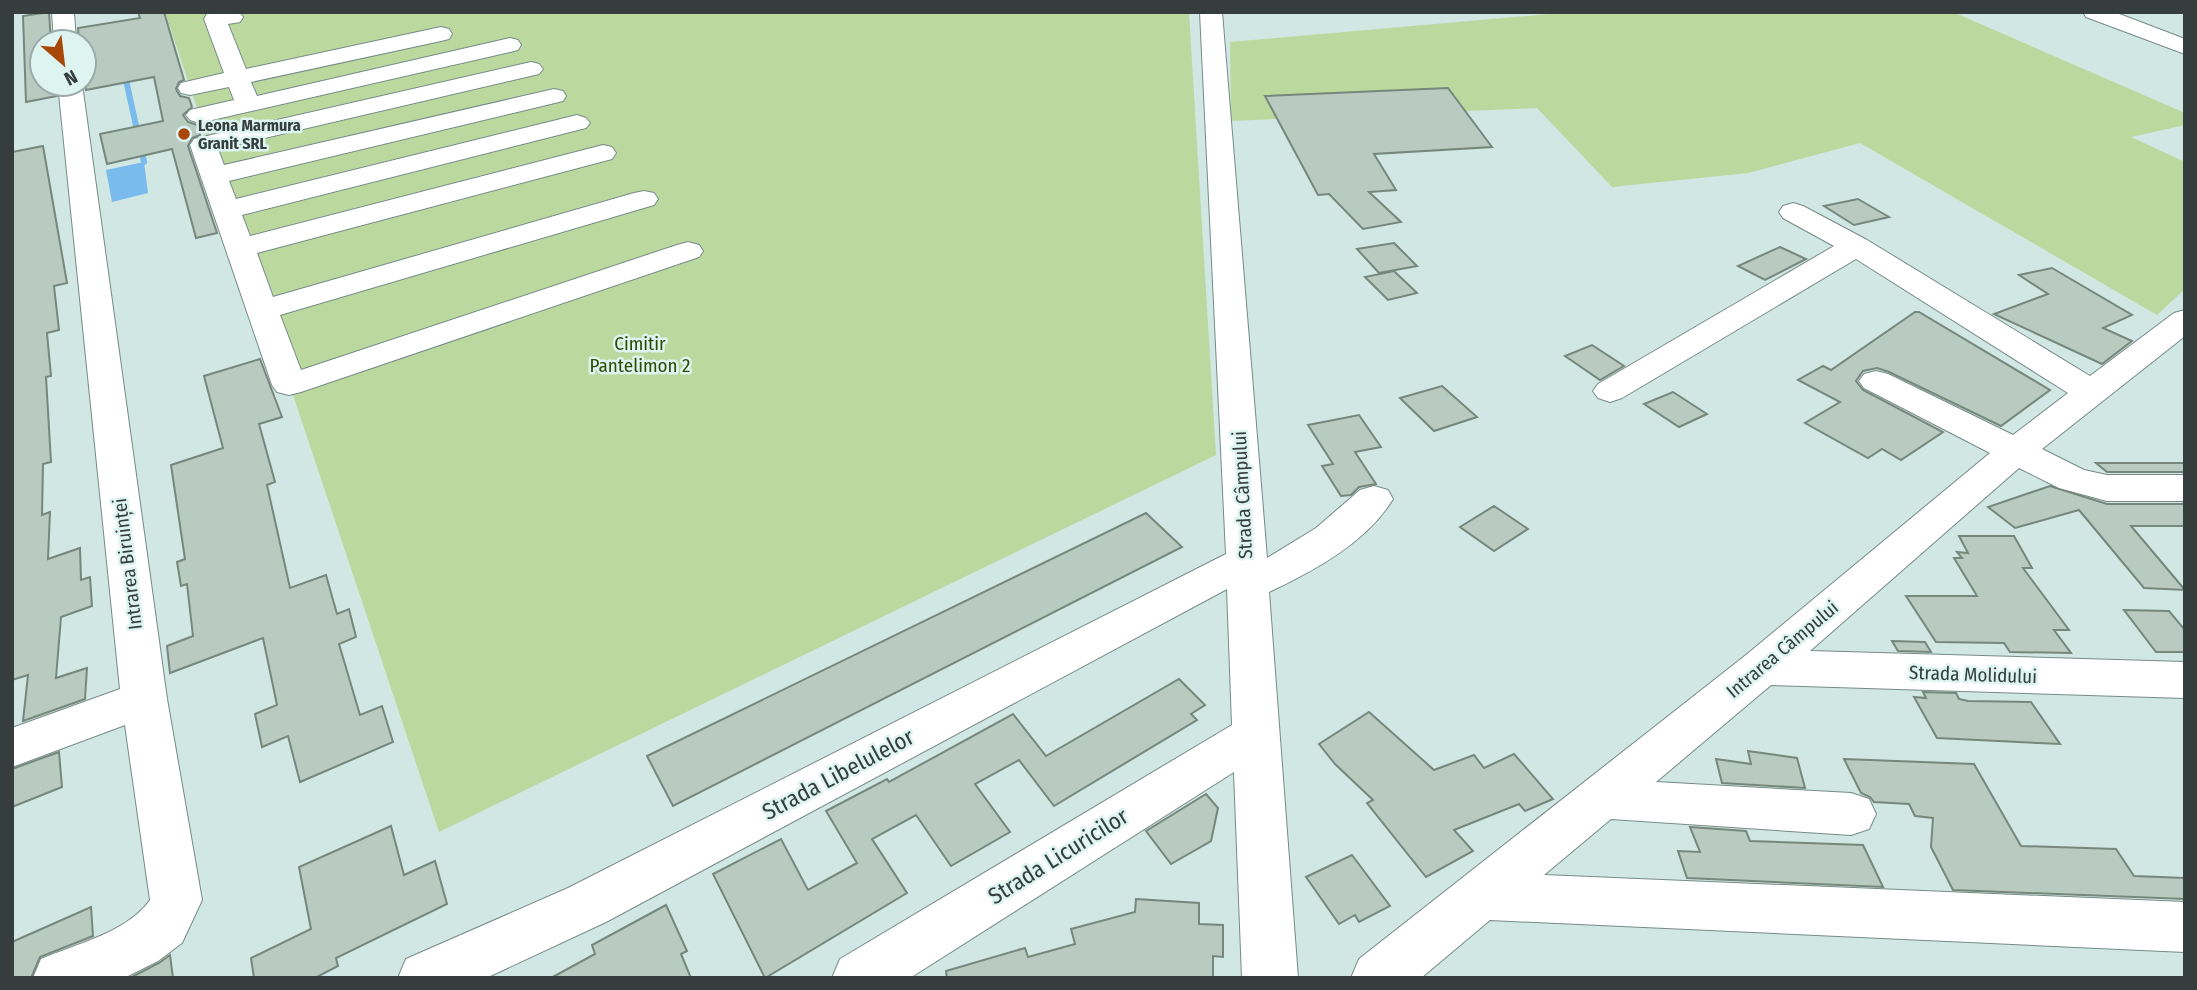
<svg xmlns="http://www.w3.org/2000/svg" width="2197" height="990" font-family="'Fira Sans Condensed',sans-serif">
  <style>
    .green { fill: #bbd99f }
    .water { fill: #79bbed }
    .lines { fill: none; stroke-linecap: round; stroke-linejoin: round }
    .stream { stroke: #79bbed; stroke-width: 6 }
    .building { fill: #b9cbc0; stroke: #76877c; stroke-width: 2 }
    .minor-casing { stroke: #768b88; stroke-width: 2 }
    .minor { fill: #fff; fill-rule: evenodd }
    .poi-dot { fill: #a94708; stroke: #ddf4f1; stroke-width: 2.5 }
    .labels { text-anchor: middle; stroke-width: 5; stroke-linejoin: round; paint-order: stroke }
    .far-poi-label { font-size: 16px; font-weight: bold; fill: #353e3d; stroke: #ddf4f1; text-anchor: start }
    .park-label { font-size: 19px; fill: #2e4b00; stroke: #ddf4f1 }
    .street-label { font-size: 19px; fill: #353e3d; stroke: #ddf4f1 }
    .near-street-label { font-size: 23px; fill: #353e3d; stroke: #ddf4f1 }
  </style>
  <rect width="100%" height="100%" fill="#d0e7e4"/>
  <g class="green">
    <path d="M165,12H1189L1216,455L439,832Z"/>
    <path d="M1572,12H1953L2185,113V125L2131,137L2185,162V289L2157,315L1860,143L1748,173L1612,187L1537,108L1231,121L1230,42Z"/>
  </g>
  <path class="water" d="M144,162L148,193L112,202L106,170Z"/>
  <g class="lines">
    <path class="stream" d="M124,71L144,162"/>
  </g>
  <g class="building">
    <path d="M49,12L51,42H42V84H55L57,96L26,102L23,16Z"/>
    <path d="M138,12H164L184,80L179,82L176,89L180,96L189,98L192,107L183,115L188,122L197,125L200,135L192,138L188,146L217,233L196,238L172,149L107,164L100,134L163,121L154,77L86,90L84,42H79L78,28L140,18Z"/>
    <path d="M1448,88L1492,147L1374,154L1396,190L1369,192L1401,222L1363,229L1329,194L1318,195L1265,96Z"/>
    <path d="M43,146L67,283L54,286L59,330L47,333L51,376L46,377L51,462L43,464L42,515L50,512L48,559L80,548L81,580L90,577L92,606L61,617L56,678L87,668L85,699L23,721L28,675L12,680V152Z"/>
    <path d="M1858,199L1889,217L1854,225L1824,206Z"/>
    <path d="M1394,243L1417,266L1379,273L1357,249Z"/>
    <path d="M1780,247L1806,259L1765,280L1738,266Z"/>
    <path d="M2052,268L2132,315L2103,328L2132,341L2102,364L1994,314L2048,294L2019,275Z"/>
    <path d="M1394,271L1417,293L1388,300L1365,277Z"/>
    <path d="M1915,312H1919L2050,390L2001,426L1889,372L1877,368L1863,371L1856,381L1863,390L1943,432L1901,460L1882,449L1868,458L1805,423L1840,402L1798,380L1823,366L1831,370Z"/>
    <path d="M1592,345L1624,366L1600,380L1565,356Z"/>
    <path d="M260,359L282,417L259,424L275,482L267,485L290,588L326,575L337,614L349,609L356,637L339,644L360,715L382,706L393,742L300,782L288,736L262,747L255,714L277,705L263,638L170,673L167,646L193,636L187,584L181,586L177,562L185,559L171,465L223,448L204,376Z"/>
    <path d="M1442,386L1477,417L1434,431L1400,398Z"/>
    <path d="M1673,392L1707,414L1679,427L1644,404Z"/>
    <path d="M1359,415L1381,447L1355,452L1376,484L1359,487L1351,495L1341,496L1322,466L1333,464L1308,425Z"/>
    <path d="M2096,463H2185V472H2107Z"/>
    <path d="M2050,486L2107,504H2185V526H2131L2185,590L2144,588L2079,510L2015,528L1988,507Z"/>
    <path d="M1494,506L1528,529L1494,551L1460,527Z"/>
    <path d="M1146,513L1182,547L673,806L647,756Z"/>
    <path d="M1959,536H2014L2032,568H2023L2069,630H2054L2071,653L2010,652L2004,643L1936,642L1906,596H1977L1954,558H1962L1957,552L1968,553Z"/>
    <path d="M2124,610L2169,611L2185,630V652H2156Z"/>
    <path d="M1892,641L1925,642L1931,652L1898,651Z"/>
    <path d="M1179,679L1205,705L1191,714L1197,720L1054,806L1019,760L975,784L1010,832L951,866L916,815L872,839L907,893L765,978L713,874L781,839L808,890L857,863L826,811L887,779L889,782L1013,714L1046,756Z"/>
    <path d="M1923,692L1956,693L1959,699L1968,701L2031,702L2060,744L1937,738L1914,697L1926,698Z"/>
    <path d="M1369,712L1434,770L1474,755L1484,768L1514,754L1553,799L1525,811L1519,804L1454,830L1473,851L1426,877L1367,803L1373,800L1335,764L1319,744Z"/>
    <path d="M1748,751L1797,758L1805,788L1722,783L1716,759L1751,764Z"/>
    <path d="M59,752L62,787L12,807V769Z"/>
    <path d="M1844,759L1974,764L2021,846L2116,849L2134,876L2185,878V899L1953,890L1931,847L1933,818L1915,816L1909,804L1874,802L1870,797L1861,793Z"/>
    <path d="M1206,794L1218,808L1211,841L1171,864L1146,831Z"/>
    <path d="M391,826L404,875L435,861L447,904L336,958L338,966L315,978H254L251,958L311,929L299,867Z"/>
    <path d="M1690,827L1746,831L1750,841L1863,845L1883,887L1687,878L1678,851L1700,852Z"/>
    <path d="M1352,855L1390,906L1359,922L1355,915L1339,924L1306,877Z"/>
    <path d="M1136,899L1199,903V924L1223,925V957L1213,956V978H947L946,971L1025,948L1028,957L1075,944L1071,929L1135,912Z"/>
    <path d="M666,905L687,951L681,954L691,978H551L595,954L592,945Z"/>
    <path d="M91,907L93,936L40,957L31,978H12V942Z"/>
    <path d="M170,955L173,978H130L159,963Z"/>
  </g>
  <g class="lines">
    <defs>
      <g id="minor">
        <path d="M52,12H74L76,42H54Z"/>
        <path d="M215,12H239L243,17L240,22L228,24L246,69L441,27L449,29L452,34L449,39L441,41L251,82L257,96L510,38L518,40L521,45L518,50L510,52L199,123L190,120L186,115L190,110L234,100L229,87L190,95L181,93L178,88L181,83L224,73L204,19L207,14Z"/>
        <path d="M1200,12H1222L1267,558L1316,528L1360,490L1374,486L1388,490L1393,499C1367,542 1314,571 1269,592L1298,978H1242L1234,772L910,978H832L840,959L1232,725L1227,589L606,922L486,978H398L406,959L568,888L1226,554Z"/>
        <path d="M2083,12H2114L2185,39V54L2086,17Z"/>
        <path d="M531,62L539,64L543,69L539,74L218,149L224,165L554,89L563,91L566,96L563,101L229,181L236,199L577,115L586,118L590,123L586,128L242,215L250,236L603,145L612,147L616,153L612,159L257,253L273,297L634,193L644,191L654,193L658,199L654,205L280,315L301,370L677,245L688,242L699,245L703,251L699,257L301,392L289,395L277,392L272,385L190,145L194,139Z"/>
        <path d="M58,84H82L167,699L202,900L182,943L158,961L124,978H33L41,959C76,944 128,932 150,900L125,725L12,767V728L120,689Z"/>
        <path d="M1793,203L1803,206L1867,240L2090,376L2174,313L2185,310V336L2042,449L2084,470L2107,475H2185V501H2107L2059,488L2019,468L1810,651L2185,662V698L1771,685L1656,782L1851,793L1869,799L1876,814L1869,829L1851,835L1611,819L1544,875L2185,902V952L1490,920L1421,978H1351L1359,959L1746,655L1990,453L1864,388L1859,381L1864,374L1876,371L1888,374L2013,435L2068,393L1856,259L1622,398L1610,402L1598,398L1593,391L1598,384L1834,246L1783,218L1779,212L1783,206Z"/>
      </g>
    </defs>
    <use href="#minor" class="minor-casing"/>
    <use href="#minor" class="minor"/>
  </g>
  <circle class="poi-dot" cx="184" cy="134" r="7"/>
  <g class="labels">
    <g class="far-poi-label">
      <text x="198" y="131">Leona Marmura<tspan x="198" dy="18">Granit SRL</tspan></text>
    </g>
    <g class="park-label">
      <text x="640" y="350">Cimitir<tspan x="640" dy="22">Pantelimon 2</tspan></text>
    </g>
    <g class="street-label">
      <text transform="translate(1242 495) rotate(-93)" y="7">Strada Câmpului</text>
      <text transform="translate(127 564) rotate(-97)" y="7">Intrarea Biruinței</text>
      <text transform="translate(1782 649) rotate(-40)" y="7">Intrarea Câmpului</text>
      <text transform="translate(1973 674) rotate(2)" y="7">Strada Molidului</text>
    </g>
    <g class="near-street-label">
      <text transform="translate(838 774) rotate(-28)" y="8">Strada Libelulelor</text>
      <text transform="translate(1058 856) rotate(-32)" y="8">Strada Licuricilor</text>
    </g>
  </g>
  <rect width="2197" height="990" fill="none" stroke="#353e3d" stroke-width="28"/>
  <g transform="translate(63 63) rotate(152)"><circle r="33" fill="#ddf4f1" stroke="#9aaba9" stroke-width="2"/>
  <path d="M0-5L12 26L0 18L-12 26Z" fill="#a94708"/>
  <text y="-10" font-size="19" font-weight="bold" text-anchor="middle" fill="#353e3d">N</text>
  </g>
</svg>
